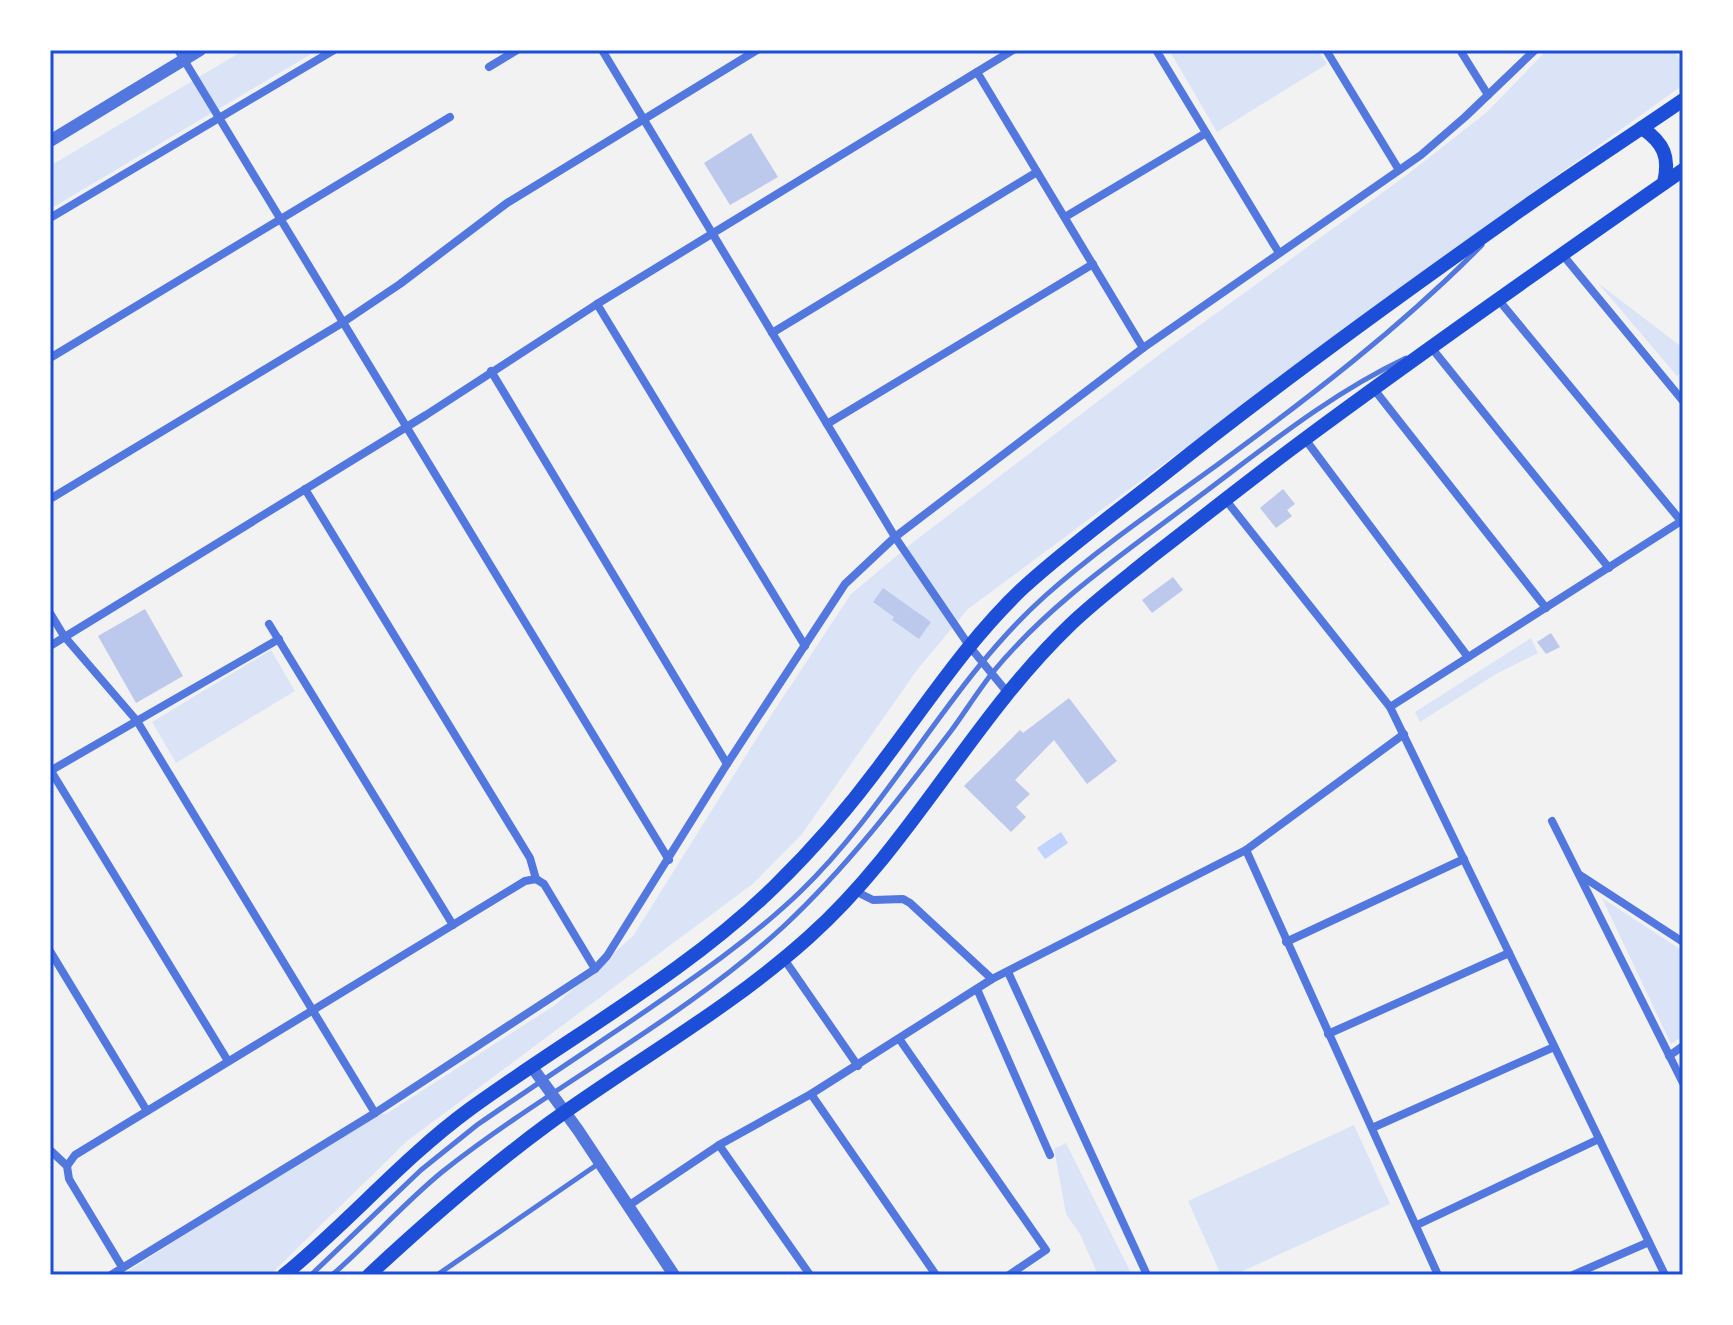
<svg xmlns="http://www.w3.org/2000/svg" width="1733" height="1325" font-family="Signika,sans-serif">
  <style>
    .green { fill: #dbe4f7 }
    .water { fill: #bfd3fe }
    .building { fill: #bdc9ec }
    .lines { fill: none; stroke-linecap: round; stroke-linejoin: round }
    .service { stroke: #5277de; stroke-width: 5 }
    .minor { stroke: #5277de; stroke-width: 8 }
    .tertiary { stroke: #5277de; stroke-width: 12 }
    .secondary { stroke: #1d4ed8; stroke-width: 14 }
    .neatline { fill: none; stroke: #1d4ed8; stroke-width: 3 }
  </style>
  <rect width="100%" height="100%" fill="#f2f2f2"/>
  <g class="green">
    <path d="M244,50H318L50,209V166Z"/>
    <path d="M1169,50H1318L1327,64L1217,132Z"/>
    <path d="M1547,50H1672L1683,62V85L1429,267L968,609L917,670L802,834L754,883L407,1141L274,1271L268,1275H122L375,1113L386,1114L555,1005L633,936L772,714L851,594L912,543L1160,354L1408,174L1487,112Z"/>
    <path d="M1598,283L1683,348V372L1677,376Z"/>
    <path d="M1531,638L1538,653L1496,674L1420,722L1415,712Z"/>
    <path d="M271,650L295,691L176,763L152,722Z"/>
    <path d="M1602,898L1683,951V1036L1671,1044Z"/>
    <path d="M1354,1125L1390,1204L1234,1275H1221L1188,1201Z"/>
    <path d="M1066,1143L1132,1275H1098L1080,1234L1066,1214L1054,1149Z"/>
  </g>
  <path class="water" d="M1061,832L1068,843L1045,859L1037,848Z"/>
  <g class="building">
    <path d="M751,133L778,177L730,205L704,163Z"/>
    <path d="M1283,489L1295,504L1287,510L1292,516L1276,528L1260,508Z"/>
    <path d="M1173,577L1183,590L1152,613L1142,600Z"/>
    <path d="M883,588L931,622L919,639L892,620L894,617L873,602Z"/>
    <path d="M145,609L183,676L136,703L98,636Z"/>
    <path d="M1551,633L1560,647L1546,654L1537,642Z"/>
    <path d="M1069,698L1117,761L1087,784L1054,740L1015,780L1030,794L1016,807L1026,817L1011,832L964,786L1020,730L1023,733Z"/>
  </g>
  <g class="lines">
    <g class="service">
      <path d="M311,1275L421,1170L477,1125C529,1089 582,1054 634,1019C691,980 750,940 800,892C893,802 949,682 1045,596C1099,548 1159,507 1217,465C1310,397 1401,327 1482,245"/>
      <path d="M332,1275C370,1242 403,1204 442,1172C552,1085 681,1021 784,926C847,867 899,799 951,731C965,712 978,691 993,672C1049,604 1123,554 1193,501C1263,449 1328,395 1406,358"/>
      <path d="M437,1275L598,1164"/>
    </g>
    <g class="minor">
      <path d="M178,50L669,860"/>
      <path d="M602,50L895,537L970,647L1007,692"/>
      <path d="M1156,50L1279,253"/>
      <path d="M1326,50L1399,170"/>
      <path d="M1460,50L1488,95"/>
      <path d="M489,67L517,50"/>
      <path d="M977,72L1143,348"/>
      <path d="M1065,217L1206,133"/>
      <path d="M50,218L334,50"/>
      <path d="M1562,254L1683,401"/>
      <path d="M1497,298L1681,521"/>
      <path d="M597,304L805,646"/>
      <path d="M772,333L1037,172"/>
      <path d="M1430,346L1609,568"/>
      <path d="M50,358L450,117"/>
      <path d="M491,371L727,764"/>
      <path d="M1373,388L1546,608"/>
      <path d="M827,424L1093,264"/>
      <path d="M1305,439L1468,657"/>
      <path d="M305,489L530,858L536,879L544,884L595,969"/>
      <path d="M50,499L342,323L400,284L507,203L757,50"/>
      <path d="M1225,499L1390,707L1665,1275"/>
      <path d="M50,613L64,636L137,721L375,1113"/>
      <path d="M269,624L453,925"/>
      <path d="M50,646L426,415L597,304L1013,50"/>
      <path d="M1390,707L1683,520"/>
      <path d="M50,771L279,639"/>
      <path d="M51,771L228,1061"/>
      <path d="M1552,821L1683,1083"/>
      <path d="M1246,850L1438,1275"/>
      <path d="M1580,875L1683,942"/>
      <path d="M855,891L873,900L903,899L910,903L992,979"/>
      <path d="M1286,942L1464,859"/>
      <path d="M50,951L147,1111"/>
      <path d="M784,959L858,1066"/>
      <path d="M1008,972L1147,1275"/>
      <path d="M977,989L1050,1155"/>
      <path d="M1328,1034L1509,953"/>
      <path d="M900,1040L1046,1250L1009,1275"/>
      <path d="M1669,1056L1683,1046"/>
      <path d="M811,1094L936,1275"/>
      <path d="M1372,1128L1554,1047"/>
      <path d="M719,1145L810,1275"/>
      <path d="M50,1150L67,1166L69,1179L122,1267"/>
      <path d="M67,1166L75,1155L525,881L536,879"/>
      <path d="M628,1206L719,1145L811,1094L992,979L1246,850L1404,734"/>
      <path d="M1417,1225L1599,1139"/>
      <path d="M111,1275L375,1113L595,969L607,956L727,764L845,584L895,537L1143,348L1421,155L1465,117L1535,50"/>
      <path d="M1573,1275L1649,1242"/>
    </g>
    <g class="tertiary">
      <path d="M50,141L200,50"/>
      <path d="M532,1067L578,1130L674,1275"/>
    </g>
    <g class="secondary">
      <path d="M1642,128C1664,143 1670,157 1664,183"/>
      <path d="M284,1275C349,1222 403,1158 470,1109C572,1035 685,974 775,886C815,847 851,805 884,760C928,702 969,639 1023,588C1068,547 1119,510 1167,472C1277,384 1392,301 1508,219C1565,178 1625,140 1683,100"/>
      <path d="M369,1275C427,1221 484,1171 548,1124C635,1061 729,1009 809,937C911,846 971,720 1070,625C1095,601 1123,580 1150,558C1198,521 1246,483 1294,447C1422,352 1552,261 1683,170"/>
    </g>
  </g>
  <rect width="1733" height="1325" fill="none" stroke="#ffffff" stroke-width="104"/>
  <rect x="52" y="52" width="1629" height="1221" class="neatline"/>
</svg>
